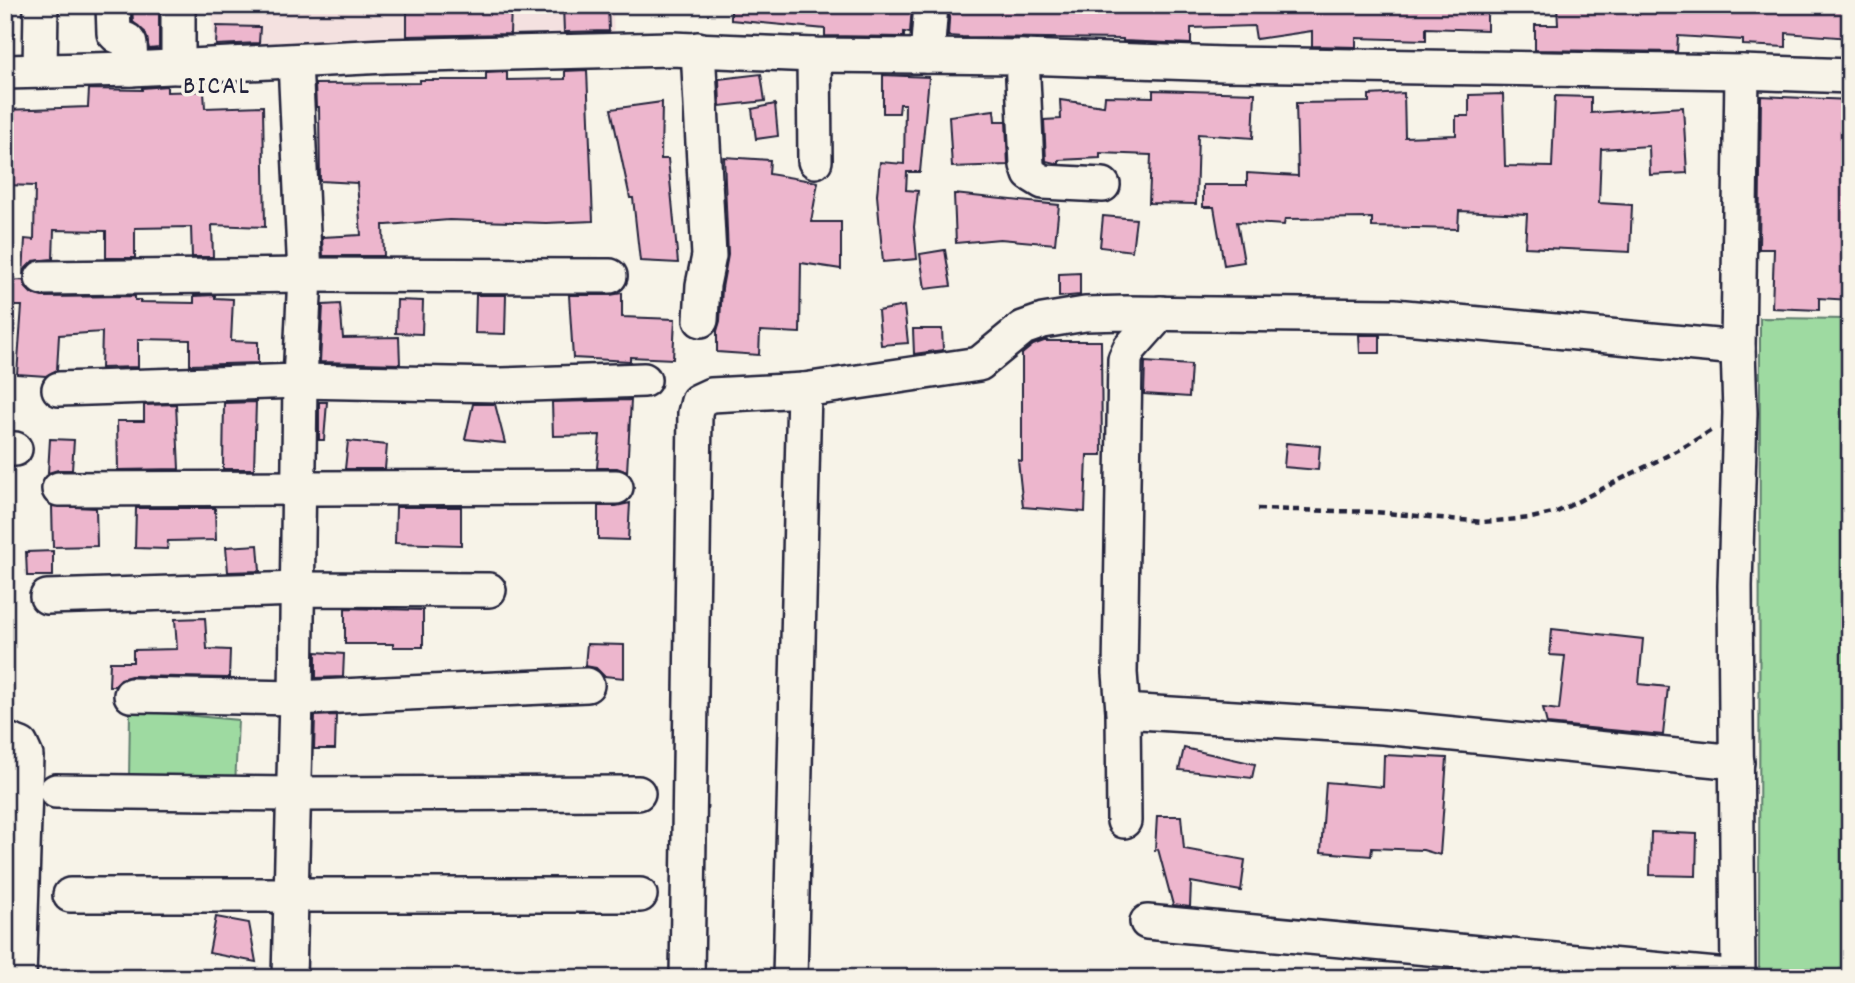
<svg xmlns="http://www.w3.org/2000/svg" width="1855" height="983" font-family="Dekko,sans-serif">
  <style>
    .built { fill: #f4e1e0 }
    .green { fill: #9edaa1; stroke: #607e6e; stroke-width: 2 }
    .building { fill: #edb6cd; stroke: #22223b; stroke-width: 2 }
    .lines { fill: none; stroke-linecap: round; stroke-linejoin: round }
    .minor-casing { stroke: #22223b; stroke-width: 38 }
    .path { stroke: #22223b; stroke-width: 4.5; stroke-dasharray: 7 5; stroke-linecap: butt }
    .minor { stroke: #f7f3e8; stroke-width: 33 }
    .labels { text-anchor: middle; stroke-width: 7; stroke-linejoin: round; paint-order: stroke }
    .quarter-label { font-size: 26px; letter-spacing: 2px; fill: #22223b; stroke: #f7f3e8 }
  </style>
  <rect width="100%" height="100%" fill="#f7f3e8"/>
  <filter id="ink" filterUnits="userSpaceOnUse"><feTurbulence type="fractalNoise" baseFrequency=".0143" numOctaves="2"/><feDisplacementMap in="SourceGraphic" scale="14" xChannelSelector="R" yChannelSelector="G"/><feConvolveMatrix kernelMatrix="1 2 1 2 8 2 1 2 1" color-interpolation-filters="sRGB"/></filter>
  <g filter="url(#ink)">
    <path class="built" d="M212,5H613L614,47L214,52Z"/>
    <g class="green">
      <path d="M1760,318L1850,319V978H1759Z"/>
      <path d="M130,710L238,720L235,787L129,780Z"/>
    </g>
    <g class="building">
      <path d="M132,5H159V48L149,49L145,32L133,22Z"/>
      <path d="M407,5H511L510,34L407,36Z"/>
      <path d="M563,5H608L609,31L564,32Z"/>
      <path d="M731,5H912L910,33L904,32V37L825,36V29L731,20Z"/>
      <path d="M950,5H1487V30L1426,28V40L1356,38V47L1312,46V31L1256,39L1254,26L1191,28V44L1123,41V39L962,37L948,36Z"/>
      <path d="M1557,5H1813L1850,8V38L1786,33V47L1743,45V40L1678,36L1677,52L1535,50V25H1558Z"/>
      <path d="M217,26L260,27L259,43L216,45Z"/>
      <path d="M587,70L593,221L546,223L449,220L387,225H383L384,256H323L322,237L361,235L357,183L320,181L319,107H316L315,84L420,83V80H486V73L507,72V80L565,79V71Z"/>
      <path d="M761,74L765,101L720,106L719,79Z"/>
      <path d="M883,75L929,77L920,172H907L906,190L918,191L914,227L917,259L883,262L877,195L880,162L904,164L905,104H900L899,113H883Z"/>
      <path d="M167,86V92L204,91L205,108L263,106L265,227L212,225L213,257H192L191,227L135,228V258H106V231L54,230L53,259L33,261L26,268L23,275L25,239L34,240L35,186L5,185V110L88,107L89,89L142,90V88Z"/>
      <path d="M1153,90L1255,93L1253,138L1198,134L1196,204L1149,203L1151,155L1100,153V158L1059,160V164L1046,161L1044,120L1061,119L1060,100L1104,106L1105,96L1153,97Z"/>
      <path d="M1404,93L1405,137L1456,135V116H1469V95L1503,94L1505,166L1552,167L1555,96L1591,97V113L1683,107L1687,173L1650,175L1649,146L1601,149L1599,203L1632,205L1630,252L1525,247L1527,214L1459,211L1458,229L1372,227V218L1285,219L1284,225L1237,222L1244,262L1224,265L1214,207H1203V185H1247V173L1298,176L1296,103L1369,102V95Z"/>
      <path d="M1761,96L1850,100V300L1819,298V310L1772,308L1774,249H1759Z"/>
      <path d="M662,102L661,159H668L678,263L640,261L633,198H630L611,109Z"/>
      <path d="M775,104L778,136L756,139L752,109Z"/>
      <path d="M994,110L995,121H1006L1008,165L952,167L949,116Z"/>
      <path d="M724,157L770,160L769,174L818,182L811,222H841V269L801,263L800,333L760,331L759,355L717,352V331L720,321L722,288L728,255Z"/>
      <path d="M954,194L1059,205L1055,244L1000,239L956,243Z"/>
      <path d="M1103,216L1136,219L1132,251L1100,247Z"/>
      <path d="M945,250L951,286L925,289L920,254Z"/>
      <path d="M1080,273V295L1059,297V274Z"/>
      <path d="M23,280L26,288L32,294L42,297L135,296V300H140V302L194,303V296L215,295V298L233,299L231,341L258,342V363L190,365V340L138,339V367L101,368L102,332L59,335L57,370L46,376L17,374L22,306H5V281Z"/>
      <path d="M622,293V317L675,319L673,359L630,357V361L573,358L569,295H610Z"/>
      <path d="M476,295H506L505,334L475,333Z"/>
      <path d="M397,300L423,301L422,334L396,333Z"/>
      <path d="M340,304L343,338L399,337L400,364L320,362L323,305Z"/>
      <path d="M904,306L908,343L881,345L878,311Z"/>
      <path d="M913,329H942L943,350L914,354Z"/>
      <path d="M1359,335H1380V353H1360Z"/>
      <path d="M1044,341H1101L1102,455H1087L1085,512L1023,507L1018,460L1022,461V354L1033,345Z"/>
      <path d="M1145,362L1191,365L1189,397L1144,394Z"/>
      <path d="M631,400L627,472L617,468H597L600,435L553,436L552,402Z"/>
      <path d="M256,402L254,469H223L224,403Z"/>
      <path d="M319,402H327L324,440H319Z"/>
      <path d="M176,404L179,469L118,470L117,421H144V405Z"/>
      <path d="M473,404H495L505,443L465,439Z"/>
      <path d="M50,439L74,440L72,470H58L48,473Z"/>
      <path d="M348,441L387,445L385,469H345Z"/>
      <path d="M1286,443L1320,446L1318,470L1284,467Z"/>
      <path d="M630,503L628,540L598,539V506H616Z"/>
      <path d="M52,506L96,508L97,546L53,547Z"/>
      <path d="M396,507H461V545L395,543Z"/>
      <path d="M136,508H215L216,540L168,541L167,549L135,548Z"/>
      <path d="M258,545L260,571L228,572L226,547Z"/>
      <path d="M53,551V576H27L26,552Z"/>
      <path d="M345,608L423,610V647H393V644H345Z"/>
      <path d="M205,618L207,649L230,650L229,678L131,676L121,679L114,686H109L110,662H133V650L177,649L175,619Z"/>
      <path d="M1552,629L1643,639L1639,684L1668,687L1663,735L1547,724L1543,708L1559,710L1565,656L1550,655Z"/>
      <path d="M587,644L624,645V678L604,676L596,668L585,666Z"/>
      <path d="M316,652L344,654L343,677L316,678Z"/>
      <path d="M336,715L335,749H314L315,716Z"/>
      <path d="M1184,748L1255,764L1252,778L1179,770Z"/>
      <path d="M1384,755L1447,758L1440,855L1423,850L1372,848L1371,856L1321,852L1326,782L1383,787Z"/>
      <path d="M1157,816H1181L1184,849L1245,860L1241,891L1191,882L1190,907L1173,905L1158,849L1155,850Z"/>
      <path d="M1651,832L1697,834L1696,876L1650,875Z"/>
      <path d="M216,917L249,923L256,962L209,953Z"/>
    </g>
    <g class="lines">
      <defs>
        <g id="minor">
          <path d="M113,5L114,33L117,36L127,40L130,44L131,69"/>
          <path d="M178,5V67"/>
          <path d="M698,49L709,256L703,285L701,320"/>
          <path d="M814,55L815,161"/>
          <path d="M927,56L931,5"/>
          <path d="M1022,57L1027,165L1030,174L1043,182L1103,185"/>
          <path d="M40,71L41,5"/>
          <path d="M5,72L131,69L385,56L671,49L814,55L1022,57L1224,64L1742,72L1850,76"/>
          <path d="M42,278L305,275L610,276"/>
          <path d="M1161,313L1130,348L1125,359L1120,673L1123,711L1383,727L1737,762"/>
          <path d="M59,389L300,381L501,385L644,380"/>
          <path d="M5,449H15"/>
          <path d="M59,489L616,487"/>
          <path d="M47,597L298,589L489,590"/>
          <path d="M131,695L296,698L587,685"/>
          <path d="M1123,711L1124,821"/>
          <path d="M5,739L21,745L26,756L19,978"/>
          <path d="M56,791L293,794L638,793"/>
          <path d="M70,895H640"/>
          <path d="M1147,922L1738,977"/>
          <path d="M289,978L296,698L300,381L305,275L295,62"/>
          <path d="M687,978L695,413L698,401L711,395L804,390L979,364L1023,328L1043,321L1085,314L1127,313L1394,316L1738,348"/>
          <path d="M790,978L804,390"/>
          <path d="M1738,978L1735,586L1740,413L1738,348L1742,72"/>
        </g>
      </defs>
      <use href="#minor" class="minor-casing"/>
      <path class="path" d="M1257,509L1375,512L1483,522L1531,518L1557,512L1684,447L1712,430"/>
      <use href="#minor" class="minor"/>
    </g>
  </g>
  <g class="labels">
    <g class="quarter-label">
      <text x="217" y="93">BICAL</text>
    </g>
  </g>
  <rect width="1855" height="983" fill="none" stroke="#f7f3e8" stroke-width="28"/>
  <rect x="14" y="14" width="1827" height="955" fill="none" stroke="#22223b" stroke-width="2.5" filter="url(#ink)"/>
</svg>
